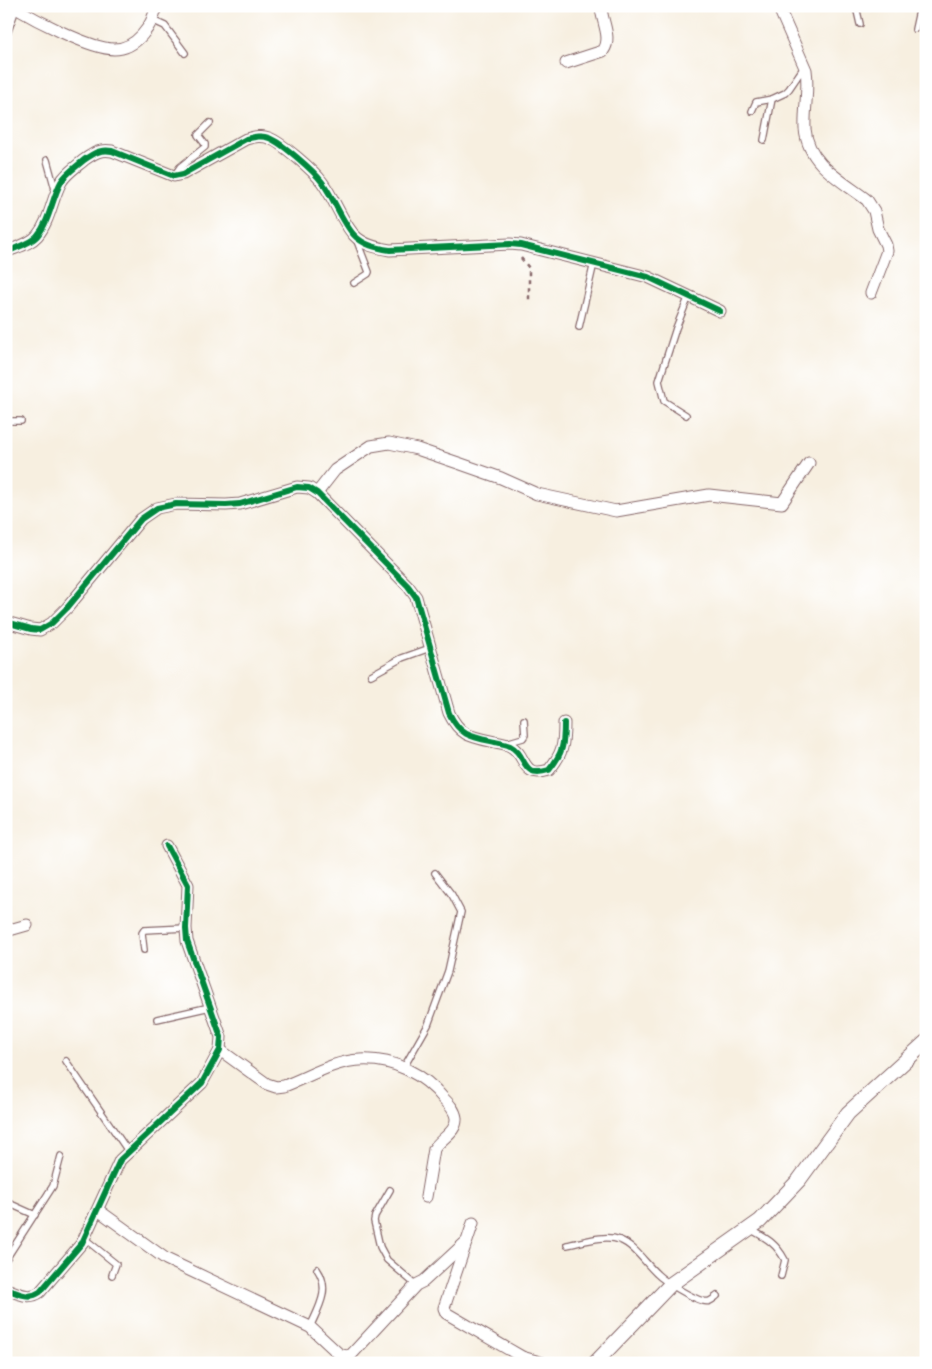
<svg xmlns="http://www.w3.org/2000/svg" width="932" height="1369" font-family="'Libre Bodoni',serif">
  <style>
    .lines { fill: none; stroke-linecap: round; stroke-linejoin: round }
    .service-casing { stroke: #87686a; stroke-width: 8 }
    .minor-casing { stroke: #87686a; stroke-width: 13 }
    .tertiary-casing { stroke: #87686a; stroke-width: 16 }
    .path { stroke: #87686a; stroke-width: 2.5; stroke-dasharray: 4 4; stroke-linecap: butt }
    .service { stroke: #fff; stroke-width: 5.5 }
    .minor { stroke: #fff; stroke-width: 11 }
    .tertiary { stroke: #fff; stroke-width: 14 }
    .cycleway-casing { stroke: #fff; stroke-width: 9 }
    .cycleway { stroke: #00873e; stroke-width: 6 }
  </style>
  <rect width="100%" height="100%" fill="#fff"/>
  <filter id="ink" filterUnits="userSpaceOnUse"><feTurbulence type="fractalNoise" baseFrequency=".02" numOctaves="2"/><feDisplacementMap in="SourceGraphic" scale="10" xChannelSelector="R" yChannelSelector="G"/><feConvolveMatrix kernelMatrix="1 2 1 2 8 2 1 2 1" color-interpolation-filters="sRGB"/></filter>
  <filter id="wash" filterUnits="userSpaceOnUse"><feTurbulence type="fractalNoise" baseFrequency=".0096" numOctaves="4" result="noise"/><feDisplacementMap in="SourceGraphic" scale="20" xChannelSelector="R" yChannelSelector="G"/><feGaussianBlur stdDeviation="1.12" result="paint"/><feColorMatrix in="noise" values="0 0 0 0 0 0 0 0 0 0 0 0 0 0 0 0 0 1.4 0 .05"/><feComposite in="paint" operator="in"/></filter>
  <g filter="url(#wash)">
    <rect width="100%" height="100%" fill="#f7efe0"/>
  </g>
  <g filter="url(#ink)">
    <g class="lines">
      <defs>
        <g id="service">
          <path d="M858,6L857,11L860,24"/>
          <path d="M152,20L165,26L185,53"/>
          <path d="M915,29L920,6"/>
          <path d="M6,37L16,9"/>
          <path d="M752,111L756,102L772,99L785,93L789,89L804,67"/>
          <path d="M764,140L772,99"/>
          <path d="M47,160L55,189"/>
          <path d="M174,176L180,167L205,147V144L198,135L210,123"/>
          <path d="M354,283L368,274L369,272L357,241"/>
          <path d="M579,327L594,263"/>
          <path d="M686,415L664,401L659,381L676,328L689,296"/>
          <path d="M6,421H21"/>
          <path d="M371,675L402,658L430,648"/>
          <path d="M506,743L523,738L525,735L524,720"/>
          <path d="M144,950L142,933L144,930L186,928"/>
          <path d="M157,1019L210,1007"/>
          <path d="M66,1061L128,1151"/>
          <path d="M404,1067L428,1025L448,971L461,912L452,895L435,873"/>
          <path d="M390,1190L375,1216L374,1221L380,1247L387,1260L416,1285"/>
          <path d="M6,1202L35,1215"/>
          <path d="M750,1229C766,1238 776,1243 785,1260L781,1276"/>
          <path d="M85,1239L116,1264L112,1275"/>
          <path d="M567,1245C583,1242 604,1234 620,1240C635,1246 645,1263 657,1274C665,1282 692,1298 703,1301C709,1303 712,1300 717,1296"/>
          <path d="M6,1259L53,1186L61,1156"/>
          <path d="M310,1327C319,1307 331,1289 317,1269"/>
        </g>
        <g id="minor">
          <path d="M12,6C34,19 90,49 114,49C136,49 153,26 156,6"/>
          <path d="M778,6L806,70C809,90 804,109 805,129C808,164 841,180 867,200L874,211L878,229L886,245L887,251L871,293"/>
          <path d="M566,63L603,51C613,38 601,21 601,6"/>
          <path d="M6,252C17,247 30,244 37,236C50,221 52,198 61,182C66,173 76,167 84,160C94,153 100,149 112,151L174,176L183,174L246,139C254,137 261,135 269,138C282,143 314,171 322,182C334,198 342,222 354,235C363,245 377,248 390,250L510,244L521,245L648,277L720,311"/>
          <path d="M317,493L335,470L371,446L389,443L417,449L461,464L501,478L537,494L616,511L709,495L782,503L809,463"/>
          <path d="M6,622L31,629L40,630L52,623L67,608L141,519L157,508L176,504L226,505L240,504L297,487L309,488L317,493L408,586L416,597L449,713C460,736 471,737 495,742C500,743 506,744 510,746C528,755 520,779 549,770C563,753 564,745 564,723"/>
          <path d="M6,931L27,925"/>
          <path d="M220,1050L267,1084L276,1087L284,1086C308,1077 334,1061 360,1060C393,1058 424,1074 444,1099C449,1104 455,1110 456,1118C457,1132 441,1138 434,1149L426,1197"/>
          <path d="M98,1210L166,1259L310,1327L339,1354L346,1356L351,1355L416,1285L424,1281L467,1241L473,1223"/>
          <path d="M466,1243L447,1299L444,1308L446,1313L522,1357L543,1363"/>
          <path d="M6,1289C18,1293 29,1300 40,1292L82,1243L120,1160L202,1083L220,1050L221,1037L187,941L186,928L188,885L167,846"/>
        </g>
        <path id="tertiary" d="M595,1363L671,1284L760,1221L799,1180L848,1113L926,1042"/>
      </defs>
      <use href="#service" class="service-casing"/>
      <use href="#minor" class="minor-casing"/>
      <use href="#tertiary" class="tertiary-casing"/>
      <path class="path" d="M521,258L529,268V301"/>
      <use href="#service" class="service"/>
      <use href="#minor" class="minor"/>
      <use href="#tertiary" class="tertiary"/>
      <defs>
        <g id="cycleway">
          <path d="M6,252C17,247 30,244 37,236C50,221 52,198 61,182C66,173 76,167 84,160C94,153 100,149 112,151L174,176L183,174L246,139C254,137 261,135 269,138C282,143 314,171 322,182C334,198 342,222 354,235C363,245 377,248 390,250L510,244L521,245L648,277L720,311"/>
          <path d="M6,622L31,629L40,630L52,623L67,608L141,519L157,508L176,504L226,505L240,504L297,487L309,488L317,493L408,586L416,597L449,713C460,736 471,737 495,742C500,743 506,744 510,746C528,755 520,779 549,770C563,753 564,745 564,723"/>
          <path d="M6,1289C18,1293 29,1300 40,1292L82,1243L120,1160L202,1083L220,1050L221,1037L187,941L186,928L188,885L167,846"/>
        </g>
      </defs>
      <use href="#cycleway" class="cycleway-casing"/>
      <use href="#cycleway" class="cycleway"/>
    </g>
  </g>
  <rect width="932" height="1369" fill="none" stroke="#fff" stroke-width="25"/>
</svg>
